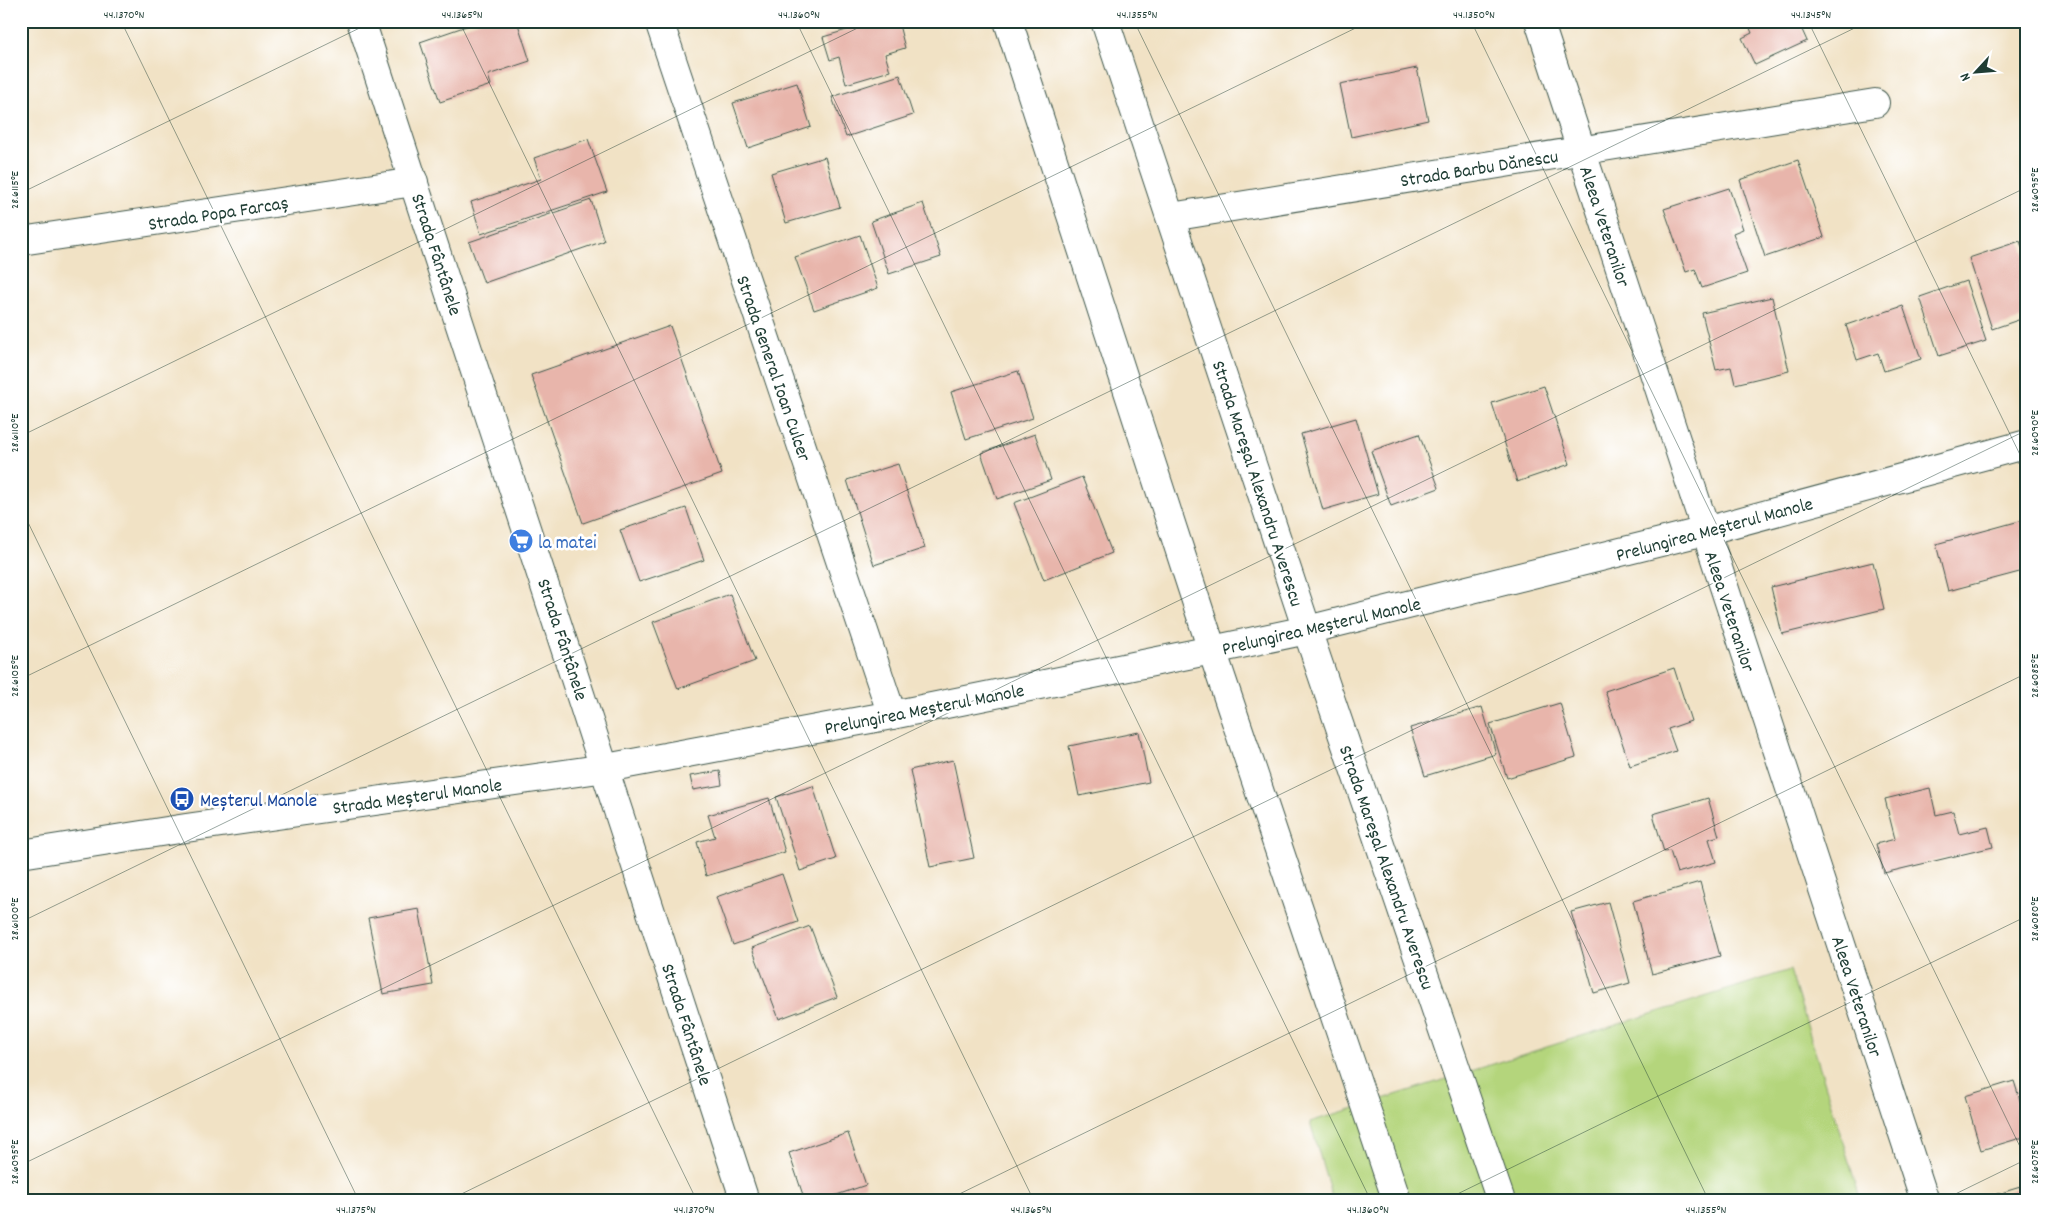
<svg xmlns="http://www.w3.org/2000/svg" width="2048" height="1222" font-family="Dekko,sans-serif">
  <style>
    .green { fill: #b4d57c; stroke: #6a8958 }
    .building { fill: #e8b5ab }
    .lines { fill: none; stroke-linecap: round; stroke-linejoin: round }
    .minor-casing { stroke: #3e564a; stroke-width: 30 }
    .minor { stroke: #fff; stroke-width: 28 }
    .ticks { fill: none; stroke: #1f3d34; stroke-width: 1; stroke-opacity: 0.45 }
    .labels { text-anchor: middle; stroke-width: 5; stroke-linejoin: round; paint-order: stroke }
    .street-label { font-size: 19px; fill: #1f3d34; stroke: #fff }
    .shop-label { font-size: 19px; fill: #366cbe; stroke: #fff; text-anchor: start }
    .transit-label { font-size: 19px; fill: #164399; stroke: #fff; text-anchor: start }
    .neatline { fill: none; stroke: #1f3d34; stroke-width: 2 }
    .ticks-label { font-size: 12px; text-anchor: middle; fill: #1f3d34 }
  </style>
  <rect width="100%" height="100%" fill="#fff"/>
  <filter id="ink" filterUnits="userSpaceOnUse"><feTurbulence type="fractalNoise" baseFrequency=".02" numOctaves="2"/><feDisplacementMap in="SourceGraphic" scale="10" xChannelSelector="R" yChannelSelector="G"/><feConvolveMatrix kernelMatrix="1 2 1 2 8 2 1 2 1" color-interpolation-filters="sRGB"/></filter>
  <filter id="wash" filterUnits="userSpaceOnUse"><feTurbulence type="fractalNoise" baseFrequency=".0096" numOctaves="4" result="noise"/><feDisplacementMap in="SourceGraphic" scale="20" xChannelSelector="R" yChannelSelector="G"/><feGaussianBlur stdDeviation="1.12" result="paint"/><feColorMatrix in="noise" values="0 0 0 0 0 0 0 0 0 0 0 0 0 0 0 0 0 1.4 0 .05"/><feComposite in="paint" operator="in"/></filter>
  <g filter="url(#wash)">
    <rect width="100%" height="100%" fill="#f1e2c5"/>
    <path class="green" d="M1790,970L1861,1201H1333L1310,1122Z"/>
    <g id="blocks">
      <g class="building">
        <path d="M481,21H517L530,61L488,75L491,85L440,102L420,42Z"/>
        <path d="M877,21H898L905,48L885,54L890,71L846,84L839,57L830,60L823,37Z"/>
        <path d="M1747,21H1798L1807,41L1755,65L1742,38L1752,33Z"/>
        <path d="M1417,68L1428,120L1351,137L1340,84Z"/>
        <path d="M900,75L913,115L846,137L832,97Z"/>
        <path d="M797,83L811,127L748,148L733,103Z"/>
        <path d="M588,139L607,192L481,234L471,202L541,179L534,158Z"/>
        <path d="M825,157L840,207L786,223L771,173Z"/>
        <path d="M1798,160L1824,237L1765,257L1740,180Z"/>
        <path d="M1729,188L1743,229L1733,233L1747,273L1702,288L1695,269L1686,272L1664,209Z"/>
        <path d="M591,200L604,241L484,283L469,242Z"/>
        <path d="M923,203L941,257L889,274L871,221Z"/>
        <path d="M860,235L878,288L814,310L795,257Z"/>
        <path d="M2020,241L2027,262V317L1992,329L1969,258Z"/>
        <path d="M1966,281L1986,341L1939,356L1920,297Z"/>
        <path d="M1772,297L1789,371L1735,384L1731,367L1716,370L1702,313Z"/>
        <path d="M1903,306L1921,359L1884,371L1878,353L1857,360L1846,325Z"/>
        <path d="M670,326L722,474L583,523L531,375Z"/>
        <path d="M1018,371L1033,418L966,439L951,392Z"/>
        <path d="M1544,386L1570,464L1517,482L1492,403Z"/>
        <path d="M1356,418L1378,494L1323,510L1301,434Z"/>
        <path d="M1035,434L1051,480L997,499L981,453Z"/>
        <path d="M1419,434L1439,488L1391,506L1371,451Z"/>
        <path d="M898,464L925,548L874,565L847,480Z"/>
        <path d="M1082,477L1112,553L1044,580L1014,503Z"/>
        <path d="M686,508L704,560L639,582L620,530Z"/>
        <path d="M2027,519V570L1948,591L1936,544Z"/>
        <path d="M1873,562L1884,609L1782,634L1771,587Z"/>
        <path d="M730,594L755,661L678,689L653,622Z"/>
        <path d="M1674,668L1691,721L1668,729L1676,751L1630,766L1605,691Z"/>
        <path d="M1560,703L1576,757L1507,778L1490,724Z"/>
        <path d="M1482,707L1496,754L1425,776L1410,728Z"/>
        <path d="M1139,732L1149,782L1079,796L1069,746Z"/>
        <path d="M953,760L974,858L930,867L910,770Z"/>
        <path d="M720,771L722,785L693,790L690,776Z"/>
        <path d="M813,786L836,859L800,871L776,797Z"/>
        <path d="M1930,788L1936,815L1953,811L1959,834L1988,827L1993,847L1884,873L1876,844L1895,839L1885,799Z"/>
        <path d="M769,798L785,852L706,876L697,842L715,837L708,815Z"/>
        <path d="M1708,798L1719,836L1709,839L1716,862L1677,873L1670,851L1664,852L1653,814Z"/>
        <path d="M782,874L798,922L733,945L716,897Z"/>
        <path d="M1700,882L1720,956L1652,974L1633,901Z"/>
        <path d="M1608,902L1630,983L1594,993L1571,912Z"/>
        <path d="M419,909L433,985L383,994L368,918Z"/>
        <path d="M810,926L837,997L779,1019L752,948Z"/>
        <path d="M2014,1081L2027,1123V1136L1981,1150L1965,1096Z"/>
        <path d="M848,1133L866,1185L819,1201H805L789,1153Z"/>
        <path d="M2027,1185V1201H1995L1994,1195Z"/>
      </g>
    </g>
  </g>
  <g filter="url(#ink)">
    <use href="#blocks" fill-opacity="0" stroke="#3e564a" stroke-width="1"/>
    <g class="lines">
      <defs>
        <g id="minor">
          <path d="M361,21L745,1201"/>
          <path d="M659,21L892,715"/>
          <path d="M1008,21L1212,650L1397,1201"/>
          <path d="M1105,21L1307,630L1501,1201"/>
          <path d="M1539,21L1925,1201"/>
          <path d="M1171,217L1875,103"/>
          <path d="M21,241L414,182"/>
          <path d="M21,854L186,828L606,768L892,715L1212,650L1307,630L1705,531L2027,444"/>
        </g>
      </defs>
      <use href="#minor" class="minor-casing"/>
      <use href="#minor" class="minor"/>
    </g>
  </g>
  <path class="ticks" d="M121,21L697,1201M459,21L1034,1201M796,21L1371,1201M1134,21L1709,1201M1471,21L2027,1161M1808,21L2027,469M21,193L374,21M21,436L872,21M21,508L359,1201M21,679L1370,21M21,922L1869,21M21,1165L2027,187M21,1200L22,1201M447,1201L2027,430M945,1201L2027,673M1443,1201L2027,916M1941,1201L2027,1159"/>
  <defs>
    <symbol id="supermarket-disc" viewBox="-11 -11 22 22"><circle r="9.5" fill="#3f7fe0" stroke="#fff"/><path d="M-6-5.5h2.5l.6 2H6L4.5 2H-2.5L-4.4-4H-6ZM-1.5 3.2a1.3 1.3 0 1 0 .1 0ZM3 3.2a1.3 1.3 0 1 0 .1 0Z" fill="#fff"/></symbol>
    <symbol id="bus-disc" viewBox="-11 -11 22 22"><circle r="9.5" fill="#1a4fb4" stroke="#fff"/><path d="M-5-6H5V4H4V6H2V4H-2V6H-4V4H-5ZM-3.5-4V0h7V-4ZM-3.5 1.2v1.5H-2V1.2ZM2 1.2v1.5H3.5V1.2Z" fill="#fff"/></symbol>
  </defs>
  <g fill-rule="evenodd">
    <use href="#supermarket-disc" x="507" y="527" width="28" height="28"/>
    <use href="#bus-disc" x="168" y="785" width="28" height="28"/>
  </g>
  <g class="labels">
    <g class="street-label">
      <text transform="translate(1479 167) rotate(-9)" y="7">Strada Barbu Dănescu</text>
      <text transform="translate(218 212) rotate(-9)" y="7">Strada Popa Farcaș</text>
      <text transform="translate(1606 226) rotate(72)" y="7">Aleea Veteranilor</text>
      <text transform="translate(438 254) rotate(72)" y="7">Strada Fântânele</text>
      <text transform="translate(775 368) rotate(71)" y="7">Strada General Ioan Culcer</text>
      <text transform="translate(1259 483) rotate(72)" y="7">Strada Mareșal Alexandru Averescu</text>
      <text transform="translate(1714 528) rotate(-15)" y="7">Prelungirea Meșterul Manole</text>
      <text transform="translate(1731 611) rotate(72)" y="7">Aleea Veteranilor</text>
      <text transform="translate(1321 625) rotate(-13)" y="7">Prelungirea Meșterul Manole</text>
      <text transform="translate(564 639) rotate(72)" y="7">Strada Fântânele</text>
      <text transform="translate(924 708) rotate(-11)" y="7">Prelungirea Meșterul Manole</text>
      <text transform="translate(417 795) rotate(-8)" y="7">Strada Meșterul Manole</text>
      <text transform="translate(1388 867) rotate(71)" y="7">Strada Mareșal Alexandru Averescu</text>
      <text transform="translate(1858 996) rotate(72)" y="7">Aleea Veteranilor</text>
      <text transform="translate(688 1024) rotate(72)" y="7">Strada Fântânele</text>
    </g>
    <g class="shop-label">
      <text x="538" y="548">la matei</text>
    </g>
    <g class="transit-label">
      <text x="200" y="806">Meșterul Manole</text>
    </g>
  </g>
  <rect width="2048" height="1222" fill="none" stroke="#fff" stroke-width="55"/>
  <g transform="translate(1976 72) rotate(244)" stroke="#ffffff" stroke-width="4" paint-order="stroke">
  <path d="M0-4L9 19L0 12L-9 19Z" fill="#1f3d34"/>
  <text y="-8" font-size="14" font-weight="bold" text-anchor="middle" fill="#1f3d34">N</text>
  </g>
  <rect x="28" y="28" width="1992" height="1166" class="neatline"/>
  <g class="ticks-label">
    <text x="124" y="18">44.1370°N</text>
    <text x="462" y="18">44.1365°N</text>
    <text x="799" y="18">44.1360°N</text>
    <text x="1137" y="18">44.1355°N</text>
    <text x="1474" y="18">44.1350°N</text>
    <text x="1811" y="18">44.1345°N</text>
    <text transform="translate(2034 190) rotate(-90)" y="4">28.6095°E</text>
    <text transform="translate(14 190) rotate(-90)" y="4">28.6115°E</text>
    <text transform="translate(2034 433) rotate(-90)" y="4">28.6090°E</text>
    <text transform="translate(14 433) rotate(-90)" y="4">28.6110°E</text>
    <text transform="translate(2034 676) rotate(-90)" y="4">28.6085°E</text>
    <text transform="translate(14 676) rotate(-90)" y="4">28.6105°E</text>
    <text transform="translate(2034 919) rotate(-90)" y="4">28.6080°E</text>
    <text transform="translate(14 919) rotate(-90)" y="4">28.6100°E</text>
    <text transform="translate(2034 1162) rotate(-90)" y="4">28.6075°E</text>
    <text transform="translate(14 1162) rotate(-90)" y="4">28.6095°E</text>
    <text x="356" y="1213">44.1375°N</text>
    <text x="694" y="1213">44.1370°N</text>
    <text x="1031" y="1213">44.1365°N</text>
    <text x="1368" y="1213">44.1360°N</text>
    <text x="1706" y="1213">44.1355°N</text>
  </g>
</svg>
